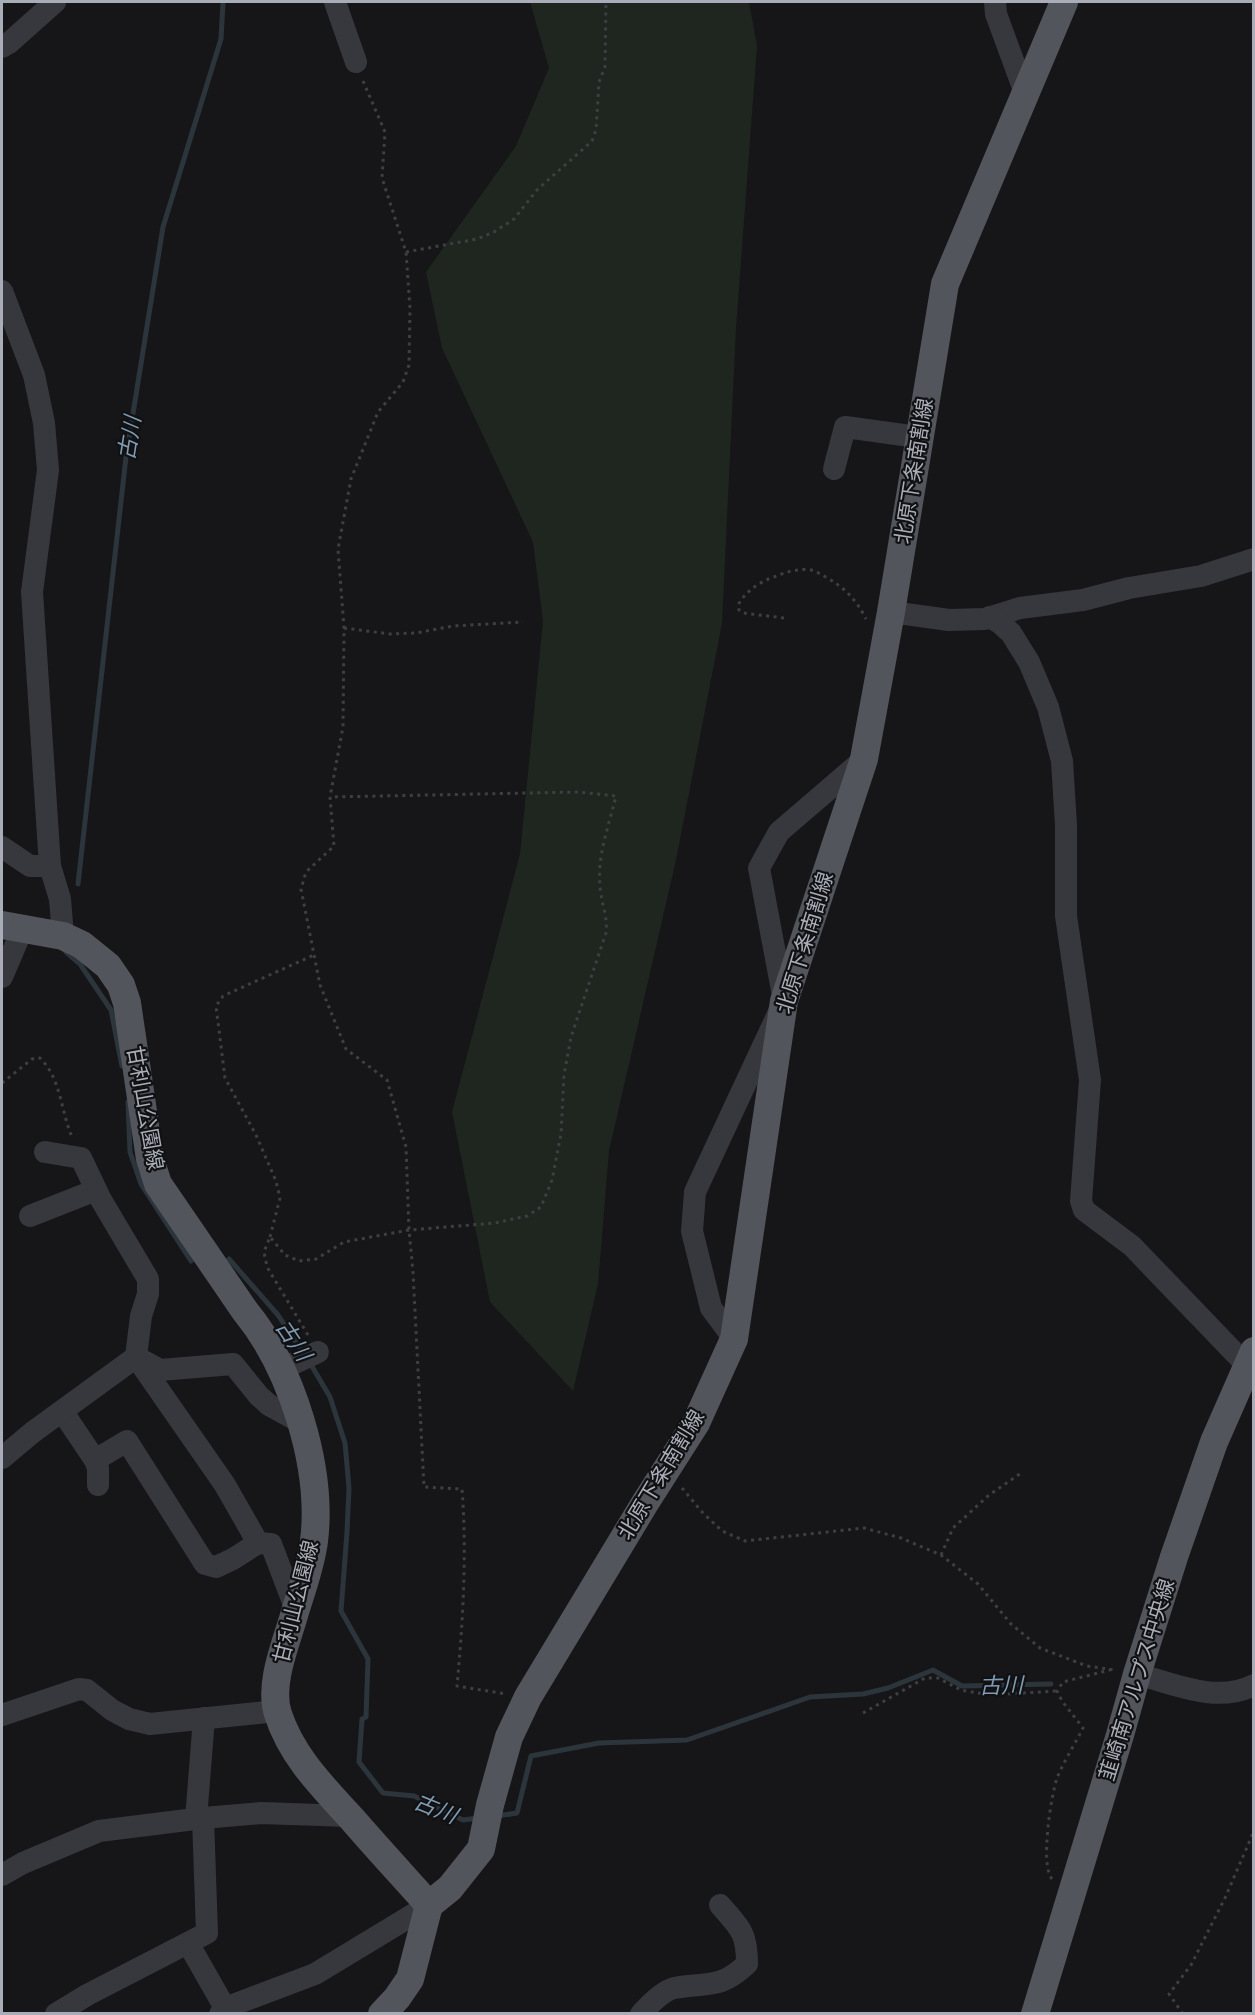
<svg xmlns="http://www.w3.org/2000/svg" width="1255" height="2015" font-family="'Golos Text','Noto Sans JP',sans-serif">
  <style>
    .green { fill: #1e261f }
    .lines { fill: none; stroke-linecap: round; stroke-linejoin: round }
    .stream { stroke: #2c353c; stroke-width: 5 }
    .path { stroke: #3d3f44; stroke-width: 3; stroke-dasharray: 3 4.5; stroke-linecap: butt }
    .minor { stroke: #37383d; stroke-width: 22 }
    .major { stroke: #53555c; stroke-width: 28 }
    .labels { text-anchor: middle; stroke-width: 4.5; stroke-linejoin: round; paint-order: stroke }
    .street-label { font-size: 21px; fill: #a8adb8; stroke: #111113 }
    .water-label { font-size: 22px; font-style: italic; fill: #7f9bb3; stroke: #111113 }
  </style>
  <rect width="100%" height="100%" fill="#161618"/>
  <path class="green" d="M530,2H749L757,46L736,328L722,623L676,860L609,1151L598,1284L573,1391L490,1302L452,1112L520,854L543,621L533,542L442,348L426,272L516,146L549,68Z"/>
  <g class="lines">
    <g class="stream">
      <path d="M78,884L126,457L163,227L221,39L223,2"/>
      <path d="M66,952L80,964L111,1010L122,1066"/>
      <path d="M128,1102L130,1152L141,1184L191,1261"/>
      <path d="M229,1259L278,1315L303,1353"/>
      <path d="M310,1363L330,1397L345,1443L349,1488L347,1532L341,1611L368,1659L366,1717L362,1719L359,1762L383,1793L414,1796L463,1820L478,1818"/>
      <path d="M497,1816L517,1813L531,1756L599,1743L687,1740L810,1697L863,1694L888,1688L933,1670L962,1686L1051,1684"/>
    </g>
    <g class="path">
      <path d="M363,81L385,132L382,178L406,252L410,308L409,365L403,382L378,412L351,479L338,549L344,628L343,727L330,797L334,846L306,872L301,889L320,985L346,1049L387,1080L406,1147L409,1230L413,1272L424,1487L462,1489C467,1554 463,1621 457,1686L506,1694"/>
      <path d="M406,252L477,239L494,232L514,219L537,190L592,141L596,130L599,82L605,67L606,2"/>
      <path d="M784,618L743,613L739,610L738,605C746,591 759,582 774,577C786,572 799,568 811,570C816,571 820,574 824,576C844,587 856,599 866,619"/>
      <path d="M344,628L390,634L416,633L453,626L523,622"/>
      <path d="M2,1083L32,1059L40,1058C61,1078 61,1112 72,1137"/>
      <path d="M270,1237L280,1198L276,1181L256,1135L225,1078L216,1006L223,996L314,955"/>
      <path d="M308,1335L267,1267L264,1252L270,1237L285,1255L299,1261L316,1259L344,1242L409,1230L495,1223L527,1216L541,1207L552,1180L561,1134L564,1075L571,1037L606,933C608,916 601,903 600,886C597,856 609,825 616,796L578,792L330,797"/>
      <path d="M682,1488L702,1512L722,1531L745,1541L864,1528L901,1538L941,1555L978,1584L1011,1624L1040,1648L1087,1666L1115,1670"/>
      <path d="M941,1555L953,1528L989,1495L1021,1473"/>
      <path d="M863,1713L925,1678H938L961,1690L989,1695L1057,1691"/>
      <path d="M1052,1879C1040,1865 1051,1796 1057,1778C1064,1761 1075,1744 1083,1728L1062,1701L1057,1691L1063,1682L1110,1670"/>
      <path d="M1183,2014L1169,1994L1191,1965L1225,1898L1254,1831"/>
    </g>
    <g class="minor">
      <path d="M335,2L356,62"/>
      <path d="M995,2L996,14L1025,93"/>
      <path d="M2,47L9,43L55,2"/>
      <path d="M2,291L34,375L44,423L48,470L32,592L50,866L60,899L63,936"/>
      <path d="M834,469L845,427L918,437"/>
      <path d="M891,612L949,620L985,619L1020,608L1083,600L1129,588L1201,576L1254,559"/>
      <path d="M990,617L1000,623L1011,633L1029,662L1048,707L1062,761L1066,825V916L1090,1080L1081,1201L1084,1210L1132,1246L1254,1373"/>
      <path d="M2,847L30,866H50"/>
      <path d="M2,977L22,930"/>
      <path d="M45,1152L81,1158L100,1198L148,1279V1294L141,1316L136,1357L160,1370L233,1364L259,1396L269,1405L300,1422"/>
      <path d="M30,1216L96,1190"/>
      <path d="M734,1339L711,1308L692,1231L695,1192L784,1001L759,868L779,832L864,759"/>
      <path d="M282,1369L318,1352"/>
      <path d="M62,1411L95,1460L127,1441L205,1564L216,1567L233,1559L258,1543"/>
      <path d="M2,1458L33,1432L136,1357L225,1485L258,1543L271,1544L296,1610"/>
      <path d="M95,1460L98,1468V1485"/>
      <path d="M1137,1674C1174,1684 1217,1704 1254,1685"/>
      <path d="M2,1715L79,1689L87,1690L112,1710L129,1719L150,1724L277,1711"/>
      <path d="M196,1819L204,1718"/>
      <path d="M2,1875L23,1863L99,1831L203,1818L261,1813L349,1816"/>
      <path d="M188,1943L225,2008"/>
      <path d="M56,2014L87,1995L207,1933L203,1818"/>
      <path d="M220,2014L225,2008L315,1974L429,1905"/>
      <path d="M641,2014C649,2005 663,1991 674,1988C708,1982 719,1990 747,1964C747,1932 740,1928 720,1905"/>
    </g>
    <g class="major">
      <path d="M2,925L63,936L82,945L108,966L121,985L127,1003L150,1159L158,1184L245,1311C292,1368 323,1468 314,1541C311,1565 302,1589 295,1612C287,1641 268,1684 278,1714C292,1757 323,1787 353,1820C378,1849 404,1877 429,1905L410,1979L397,1998L382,2014"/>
      <path d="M429,1905L450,1888L481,1849L490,1805L509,1737L528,1697L645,1503L696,1423L734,1339L784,1001L864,759L891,612L945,284L1064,2"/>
      <path d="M1035,2014L1120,1735L1137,1674L1174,1557L1214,1442L1254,1351"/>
    </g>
  </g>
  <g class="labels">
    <g class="street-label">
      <text transform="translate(914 471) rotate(-81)" y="7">北原下条南割線</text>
      <text transform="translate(805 943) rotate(-73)" y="7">北原下条南割線</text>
      <text transform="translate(145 1108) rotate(80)" y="7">甘利山公園線</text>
      <text transform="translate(661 1475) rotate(-59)" y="7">北原下条南割線</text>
      <text transform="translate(296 1602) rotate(-76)" y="7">甘利山公園線</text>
      <text transform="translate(1137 1680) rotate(-73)" y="7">韮崎南アルプス中央線</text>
    </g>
    <g class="water-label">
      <text transform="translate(129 438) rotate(-81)" y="8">古川</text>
      <text transform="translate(294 1340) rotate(56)" y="8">古川</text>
      <text transform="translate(1001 1685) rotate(-1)" y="8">古川</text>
      <text transform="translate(436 1808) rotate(22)" y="8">古川</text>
    </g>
  </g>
  <rect width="1255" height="2015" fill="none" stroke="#a8adb8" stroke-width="6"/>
</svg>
